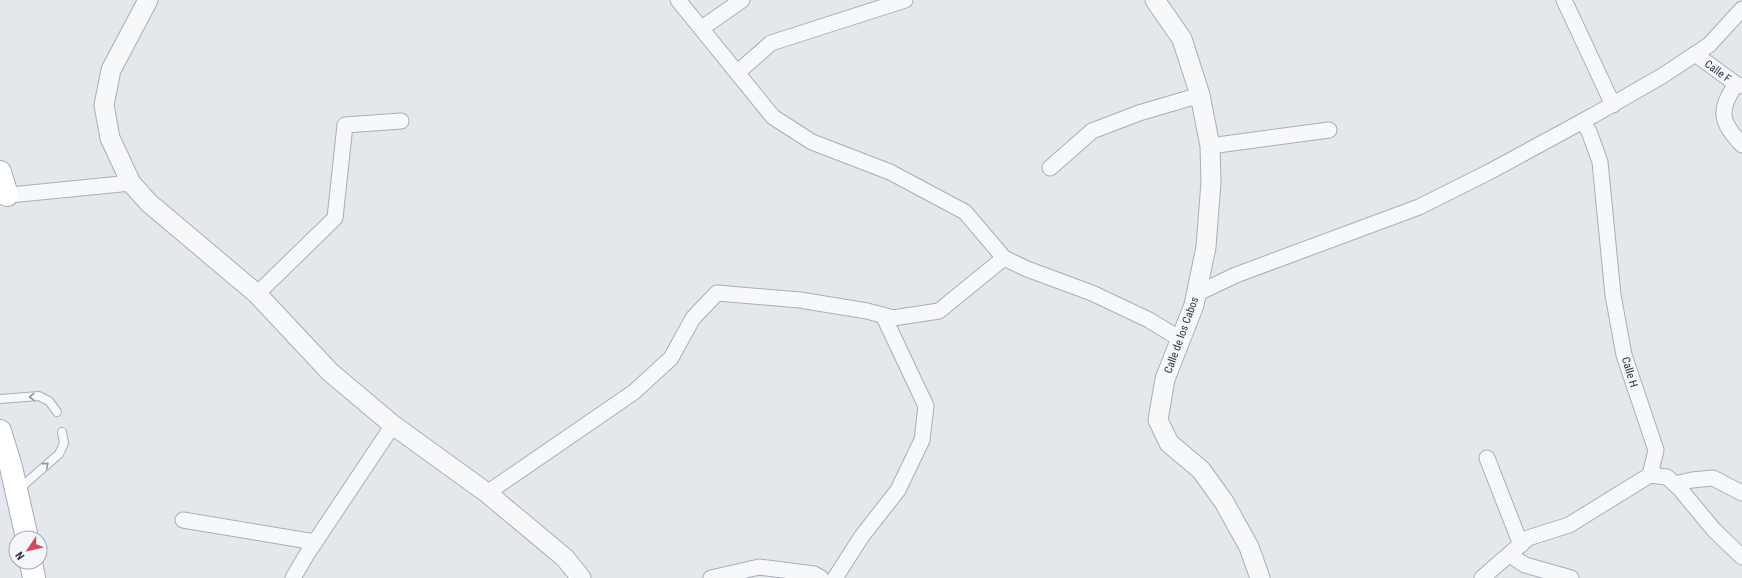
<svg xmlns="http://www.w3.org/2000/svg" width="1742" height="578" font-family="'Roboto Condensed',sans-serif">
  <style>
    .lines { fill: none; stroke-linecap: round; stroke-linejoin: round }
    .service-casing { stroke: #a9aeb7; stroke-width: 10 }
    .minor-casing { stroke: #a9aeb7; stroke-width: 17 }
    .tertiary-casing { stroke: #a9aeb7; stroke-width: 21 }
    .primary-casing { stroke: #a3abb8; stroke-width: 24 }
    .service { stroke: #f7f8fa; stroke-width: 8 }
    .minor { stroke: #f7f8fa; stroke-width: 15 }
    .tertiary { stroke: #f7f8fa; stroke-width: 19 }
    .primary { stroke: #fff; stroke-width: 22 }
    .oneway { stroke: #9196a0 }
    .labels { text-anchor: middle; stroke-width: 3.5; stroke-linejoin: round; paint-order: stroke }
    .street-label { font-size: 11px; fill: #2b3445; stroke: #f4f6f9 }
  </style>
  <rect width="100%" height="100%" fill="#e4e7ec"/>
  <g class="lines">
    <defs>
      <g id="service">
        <path d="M0,399L39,396L49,401L57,412"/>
        <path d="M19,489L59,454L64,443L62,432"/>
      </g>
      <g id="minor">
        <path d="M678,0L773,117L812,142L890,172L965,212L1004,258L1027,269L1092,293L1149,320L1180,339"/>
        <path d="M1564,0L1613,105"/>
        <path d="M702,28L742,0"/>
        <path d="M1695,54L1736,84L1742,86"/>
        <path d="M738,72L771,43L905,0"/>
        <path d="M1736,84C1718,111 1720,121 1742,145"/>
        <path d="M1210,146L1329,130"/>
        <path d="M1050,168L1092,131L1139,113L1200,95"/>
        <path d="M0,196L131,183"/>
        <path d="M257,294L335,218L345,125L401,121"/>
        <path d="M1196,294L1236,275L1419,207L1489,172L1594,115L1662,76L1709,45L1742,9"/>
        <path d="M1487,458L1521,545"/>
        <path d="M1650,475L1667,477L1680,489L1714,530L1742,557"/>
        <path d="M1675,484L1692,480L1713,478L1742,493"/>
        <path d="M487,493L634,392L671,358L693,318L717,293L800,300L867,311L893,318L939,311L1004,258"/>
        <path d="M183,520L315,542"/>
        <path d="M1510,555L1525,565L1571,578"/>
        <path d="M293,578L307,554L393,425"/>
        <path d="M711,578L759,567L814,574L821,578"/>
        <path d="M835,578L862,536L898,490L922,440L926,406L883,315"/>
        <path d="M1482,578L1528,538L1569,525L1650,475L1656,450L1624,355L1613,295L1600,162L1590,134L1583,121"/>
      </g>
      <g id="tertiary">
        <path d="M148,0L111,70L104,105L110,138L131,183L149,203L257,294L330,372L393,425L487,493L565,558L581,578"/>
        <path d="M1155,0L1182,39L1200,95L1210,146L1211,182L1206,247L1194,305L1165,379L1158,420L1169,443L1201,470L1224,502L1249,547L1260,578"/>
      </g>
      <g id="primary">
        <path d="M0,172L7,195"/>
        <path d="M0,431L11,467L27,538"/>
        <path d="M31,562L34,578"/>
      </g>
    </defs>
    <use href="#service" class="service-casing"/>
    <use href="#minor" class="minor-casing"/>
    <use href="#tertiary" class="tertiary-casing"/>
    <use href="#primary" class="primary-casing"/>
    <use href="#service" class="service"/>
    <use href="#minor" class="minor"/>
    <use href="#tertiary" class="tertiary"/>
    <use href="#primary" class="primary"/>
  </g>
  <defs><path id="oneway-chevron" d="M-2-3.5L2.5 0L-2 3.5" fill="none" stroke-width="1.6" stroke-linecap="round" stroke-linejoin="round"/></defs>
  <g class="oneway">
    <use href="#oneway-chevron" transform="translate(32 397) rotate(176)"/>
    <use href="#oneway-chevron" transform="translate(46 465) rotate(-41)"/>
  </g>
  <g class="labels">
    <g class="street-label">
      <text transform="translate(1718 71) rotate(36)" y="4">Calle F</text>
      <text transform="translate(1181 335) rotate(-70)" y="4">Calle de los Cabos</text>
      <text transform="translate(1630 372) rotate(73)" y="4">Calle H</text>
    </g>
  </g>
  <g transform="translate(28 550) rotate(235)"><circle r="19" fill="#f4f6f9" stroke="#a4a8b1"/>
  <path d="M0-3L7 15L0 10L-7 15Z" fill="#d1495b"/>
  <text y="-6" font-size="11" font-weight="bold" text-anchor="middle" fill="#2b3445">N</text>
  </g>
</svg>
